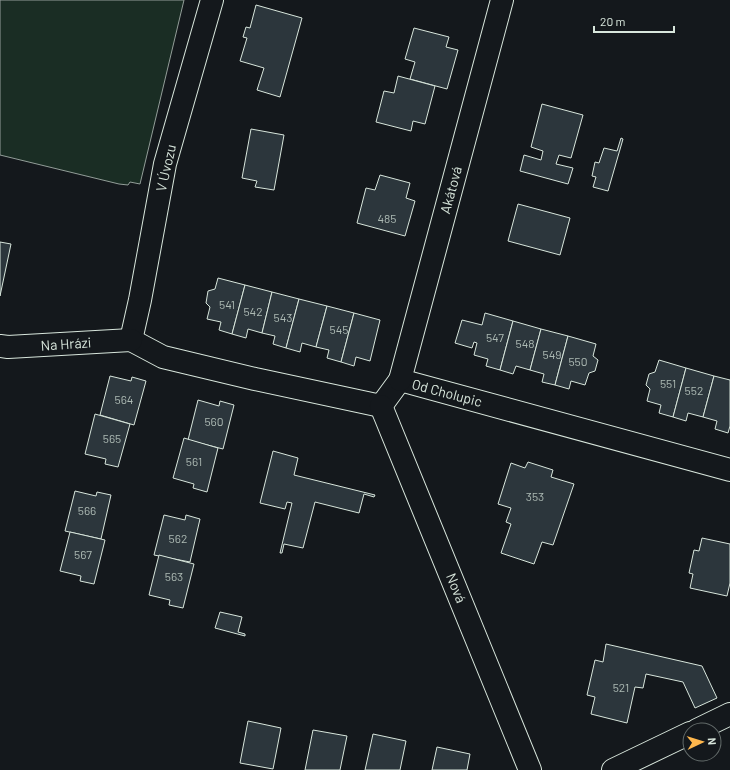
<svg xmlns="http://www.w3.org/2000/svg" width="730" height="770" font-family="Barlow,sans-serif">
  <style>
    .green { fill: #1a2d24; stroke: #939e99 }
    .building { fill: #2c363c; stroke: #d8e6dc }
    .lines { fill: none; stroke-linecap: round; stroke-linejoin: round }
    .minor-casing { stroke: #d8e6dc; stroke-width: 24 }
    .minor { stroke: #14181c; stroke-width: 22 }
    .labels { text-anchor: middle; stroke-width: 3; stroke-linejoin: round; paint-order: stroke }
    .number-label { font-size: 12px; fill: #adbab4 }
    .street-label { font-size: 14px; fill: #d8e6dc; stroke: #14181c }
  </style>
  <rect width="100%" height="100%" fill="#14181c"/>
  <path class="green" d="M0,0H184L140,184L130,182L128,185L119,184L0,155Z"/>
  <g class="building">
    <path d="M256,5L302,18L280,97L257,90L264,68L240,61L247,38L243,37L246,27L250,28Z"/>
    <path d="M414,28L449,37L446,47L458,50L447,89L410,79L415,62L405,59Z"/>
    <path d="M398,76L435,86L425,124L413,121L411,131L376,122L384,91L394,93Z"/>
    <path d="M542,104L583,115L571,158L559,155L556,164L573,168L568,184L520,171L524,155L541,160L543,151L531,147Z"/>
    <path d="M251,129L284,135L274,190L255,187L257,181L242,178Z"/>
    <path d="M621,138L623,139L608,191L593,187L596,177L592,176L595,162L599,163L604,148L617,151Z"/>
    <path d="M380,175L410,183L406,198L415,201L405,236L357,223L366,188L375,190Z"/>
    <path d="M518,204L570,218L560,255L508,241Z"/>
    <path d="M0,242L11,244L0,296Z"/>
    <path d="M218,278L245,285L232,334L219,330L221,322L207,319L210,307L206,303L208,291L215,289Z"/>
    <path d="M245,285L272,292L262,333L248,329L246,338L232,334Z"/>
    <path d="M272,292L299,299L286,348L273,344L275,336L262,333Z"/>
    <path d="M299,299L327,306L316,347L302,343L300,352L286,348Z"/>
    <path d="M327,306L354,313L341,362L327,358L329,350L316,347Z"/>
    <path d="M354,313L380,320L370,361L356,357L354,366L341,362Z"/>
    <path d="M485,313L513,321L500,370L486,366L488,359L474,355L477,343L474,342L472,348L455,343L462,320L482,325Z"/>
    <path d="M513,321L541,329L530,370L516,366L513,374L500,370Z"/>
    <path d="M541,329L568,336L555,385L542,382L544,374L530,370Z"/>
    <path d="M568,336L596,344L593,356L598,360L595,371L589,373L585,385L571,381L569,389L555,385Z"/>
    <path d="M659,360L686,368L673,417L659,413L661,405L647,401L650,389L646,385L649,374L655,372Z"/>
    <path d="M686,368L714,376L703,417L688,413L686,421L673,417Z"/>
    <path d="M110,376L131,381L132,377L146,381L134,425L100,415Z"/>
    <path d="M714,376L730,380V426L728,433L715,429L717,421L703,417Z"/>
    <path d="M198,400L219,406L220,401L234,405L223,449L188,440Z"/>
    <path d="M95,414L130,424L118,467L105,464L106,459L85,454Z"/>
    <path d="M184,438L218,448L207,492L193,488L194,484L173,478Z"/>
    <path d="M273,451L298,458L294,475L375,495L374,497L364,494L359,513L315,502L303,548L284,544L282,553H280L292,503L287,502L285,509L260,503Z"/>
    <path d="M528,462L553,470L551,477L574,484L553,545L542,542L534,564L501,553L511,524L506,522L511,508L498,504L511,463L525,468Z"/>
    <path d="M75,491L96,496L97,492L111,495L101,539L65,531Z"/>
    <path d="M164,515L185,520L186,515L200,519L190,562L154,555Z"/>
    <path d="M70,532L105,540L94,584L80,581L81,576L60,571Z"/>
    <path d="M702,538L730,544V583L727,596L690,588L693,574L689,573L694,550L699,551Z"/>
    <path d="M159,555L194,564L183,608L169,605L170,600L149,595Z"/>
    <path d="M220,612L242,617L238,632L245,634V636L215,628Z"/>
    <path d="M606,644L702,666L717,698L695,708L683,682L646,674L643,688L635,687L627,723L591,714L595,697L587,695L595,660L603,662Z"/>
    <path d="M248,721L281,728L273,769L240,763Z"/>
    <path d="M313,730L347,736L340,770H305Z"/>
    <path d="M373,734L406,741L400,770H365Z"/>
    <path d="M437,747L470,754L467,770H432Z"/>
  </g>
  <g class="lines">
    <defs>
      <g id="minor">
        <path d="M131,340L163,357L255,379L381,406L400,380L730,470"/>
        <path d="M131,340L140,300L165,164L212,0"/>
        <path d="M0,346L8,347L131,340"/>
        <path d="M400,380L502,0"/>
        <path d="M381,406L530,770"/>
        <path d="M697,730L730,714"/>
        <path d="M613,770L690,733"/>
      </g>
    </defs>
    <use href="#minor" class="minor-casing"/>
    <use href="#minor" class="minor"/>
  </g>
  <g class="labels">
    <g class="number-label">
      <text x="387" y="223">485</text>
      <text x="227" y="309">541</text>
      <text x="253" y="316">542</text>
      <text x="283" y="322">543</text>
      <text x="339" y="334">545</text>
      <text x="495" y="342">547</text>
      <text x="525" y="348">548</text>
      <text x="552" y="359">549</text>
      <text x="578" y="366">550</text>
      <text x="668" y="388">551</text>
      <text x="694" y="395">552</text>
      <text x="124" y="404">564</text>
      <text x="214" y="426">560</text>
      <text x="112" y="443">565</text>
      <text x="194" y="466">561</text>
      <text x="535" y="501">353</text>
      <text x="87" y="515">566</text>
      <text x="178" y="543">562</text>
      <text x="83" y="559">567</text>
      <text x="174" y="581">563</text>
      <text x="621" y="692">521</text>
    </g>
    <g class="street-label">
      <text transform="translate(166 168) rotate(-77)" y="5">V Úvozu</text>
      <text transform="translate(451 190) rotate(-75)" y="5">Akátová</text>
      <text transform="translate(66 344) rotate(-4)" y="5">Na Hrázi</text>
      <text transform="translate(447 393) rotate(15)" y="5">Od Cholupic</text>
      <text transform="translate(456 588) rotate(68)" y="5">Nová</text>
    </g>
  </g>
  <g transform="translate(702 742) rotate(86)"><circle r="19" fill="#14181c" stroke="#626a69"/>
  <path d="M0-3L7 15L0 10L-7 15Z" fill="#ffb74d"/>
  <text y="-6" font-size="11" font-weight="bold" text-anchor="middle" fill="#d8e6dc">N</text>
  </g>
  <path d="M594 26v6h80v-6" fill="none" stroke="#d8e6dc" stroke-width="2"/>
  <text x="600" y="26" font-size="12" fill="#d8e6dc" stroke="#14181c" stroke-width="3" paint-order="stroke">20 m</text>
</svg>
